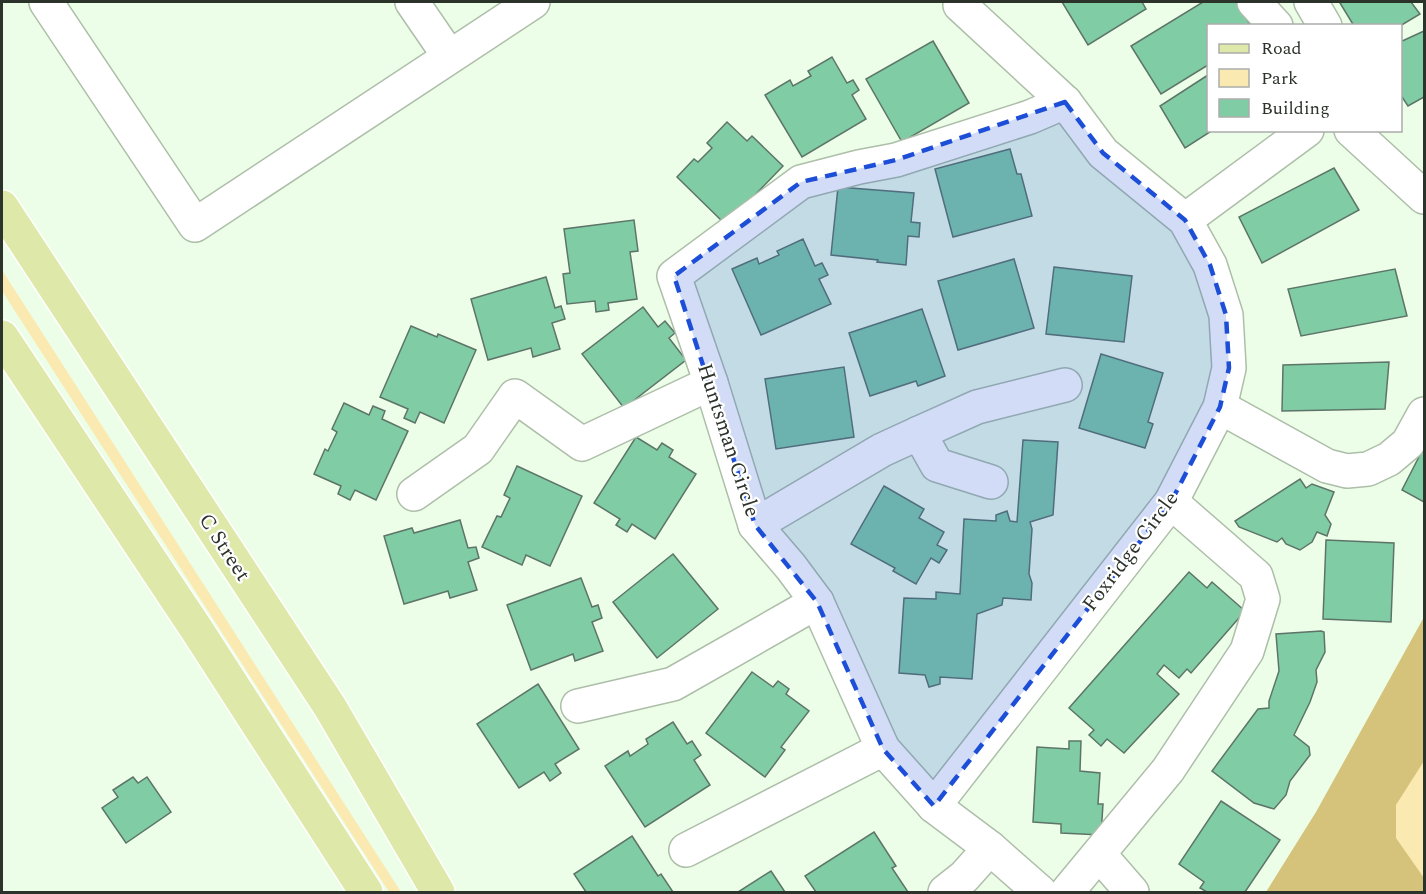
<svg xmlns="http://www.w3.org/2000/svg" width="1426" height="894" font-family="Spectral,serif">
  <style>
    .green { fill: #faeab1 }
    .forest { fill: #d6c37b }
    .building { fill: #80cca5; stroke: #5d7568; stroke-width: 1.5 }
    .lines { fill: none; stroke-linecap: round; stroke-linejoin: round }
    .minor-casing { stroke: #adbea9; stroke-width: 36 }
    .major-casing { stroke: #fff; stroke-width: 36 }
    .minor { stroke: #fff; stroke-width: 33 }
    .major { stroke: #dde8a9; stroke-width: 33 }
    .marked { fill: #1d4ed8; fill-opacity: 0.2; stroke: #1d4ed8; stroke-width: 4.5; stroke-dasharray: 12 8; stroke-linejoin: round }
    .labels { text-anchor: middle; stroke-width: 4.5; stroke-linejoin: round; paint-order: stroke }
    .street-label { font-size: 21px; fill: #2c332a; stroke: #fff }
  </style>
  <rect width="100%" height="100%" fill="#edfee8"/>
  <g class="green">
    <path d="M2,270L401,892H389L2,291Z"/>
    <path d="M1424,715V892H1330Z"/>
  </g>
  <path class="forest" d="M1424,617V761L1396,805V838L1424,878V892H1266L1316,812Z"/>
  <g class="building">
    <path d="M1062,2H1142L1146,9L1088,45Z"/>
    <path d="M1203,2H1236L1251,26H1208V65L1161,94L1131,46Z"/>
    <path d="M1342,2H1411L1420,14L1400,26H1354L1340,3Z"/>
    <path d="M1424,31V97L1408,106L1400,94V42Z"/>
    <path d="M933,41L969,103L902,142L866,79Z"/>
    <path d="M832,57L847,83L853,80L859,90L852,95L866,119L802,157L765,95L790,80L793,86L811,76L808,71Z"/>
    <path d="M1208,75V130H1213L1185,148L1160,106Z"/>
    <path d="M727,122L747,141L752,136L783,166L726,225L677,177L694,159L698,162L712,148L707,143Z"/>
    <path d="M1010,149L1017,174H1021L1032,216L953,237L935,169Z"/>
    <path d="M1334,168L1359,210L1262,263L1239,217Z"/>
    <path d="M838,187L914,193L911,222L920,223L919,237L908,236L906,265L877,262L878,260L831,255Z"/>
    <path d="M634,220L638,251L630,252L637,299L608,303L609,310L596,312L595,301L567,304L563,274L570,273L564,229Z"/>
    <path d="M803,239L815,266L822,263L828,275L819,279L831,304L761,335L732,269L757,258L759,264L779,255L777,251Z"/>
    <path d="M1014,259L1034,328L958,350L938,281Z"/>
    <path d="M1054,267L1132,276L1124,342L1046,334Z"/>
    <path d="M1395,269L1407,316L1301,336L1288,289Z"/>
    <path d="M546,277L555,308L561,306L565,319L552,323L560,349L533,357L531,348L488,360L471,299Z"/>
    <path d="M643,307L658,327L665,321L675,333L669,338L686,360L624,408L582,354Z"/>
    <path d="M922,309L945,376L918,386L916,381L870,396L849,333Z"/>
    <path d="M411,326L437,337L438,334L476,350L444,423L420,412L415,423L404,418L408,409L380,397Z"/>
    <path d="M1101,354L1163,373L1148,422L1153,424L1145,448L1079,428Z"/>
    <path d="M1389,362L1385,409L1282,411L1283,365Z"/>
    <path d="M844,367L854,437L776,449L765,379Z"/>
    <path d="M344,403L369,415L373,406L385,411L382,419L408,431L376,500L355,490L350,500L338,494L341,486L314,474L325,449L328,451L337,432L332,429Z"/>
    <path d="M636,437L657,450L662,443L673,450L669,457L696,474L655,539L632,524L627,532L616,525L620,519L594,503Z"/>
    <path d="M1023,440L1058,442L1053,515L1030,522L1032,529L1029,574L1032,583L1031,600L1003,598L1002,605L977,614L972,679L940,677V684L929,687L925,675L899,673L904,598L936,599V592L960,594L964,519L996,521V515L1007,511L1010,521L1017,522Z"/>
    <path d="M1424,447V502L1402,490Z"/>
    <path d="M517,466L582,496L550,566L526,555L522,565L482,547L497,516L501,517L510,498L504,495Z"/>
    <path d="M1300,479L1306,488L1312,484L1334,492L1325,515L1331,524L1327,536L1317,532L1312,542L1300,550L1286,544L1282,538L1277,542L1239,527L1235,521Z"/>
    <path d="M884,486L924,509L919,518L944,532L937,545L947,550L939,563L931,558L916,584L893,571L895,568L851,544Z"/>
    <path d="M460,520L468,548L476,547L479,558L468,562L477,590L450,598L448,591L404,604L384,536L412,528L414,533Z"/>
    <path d="M1326,540L1394,543L1391,622L1323,619Z"/>
    <path d="M673,554L718,609L657,658L613,602Z"/>
    <path d="M1189,572L1207,588L1212,582L1245,611L1191,673L1187,669L1179,678L1164,665L1157,674L1179,694L1124,753L1107,739L1101,746L1089,735L1094,730L1069,708Z"/>
    <path d="M581,578L592,607L598,605L602,618L592,622L603,651L575,661L573,654L531,670L507,605Z"/>
    <path d="M1321,631L1324,632L1325,652L1316,670L1317,682L1310,702L1294,735L1309,747L1310,755L1290,781L1286,795L1274,809L1254,803L1212,771L1258,709L1269,708V701L1279,671L1276,634Z"/>
    <path d="M752,672L773,687L778,681L789,689L786,694L809,711L781,747L785,750L765,777L706,733Z"/>
    <path d="M538,684L579,749L555,764L561,773L550,781L544,772L519,788L477,724Z"/>
    <path d="M673,722L687,744L692,741L701,755L694,760L710,785L645,827L605,766L628,751L630,756L648,744L646,739Z"/>
    <path d="M1069,741H1081L1080,771L1100,773L1098,804H1103L1101,835L1061,833V824L1033,822L1037,747L1069,749Z"/>
    <path d="M133,777L138,783L147,777L171,812L126,843L102,808L118,797L113,790Z"/>
    <path d="M1221,801L1280,840L1245,892H1207L1200,888L1204,882L1179,864Z"/>
    <path d="M874,832L896,866L892,868L908,892H816L805,876Z"/>
    <path d="M632,836L658,876L661,874L673,892H586L574,874Z"/>
    <path d="M771,871L785,892H738Z"/>
  </g>
  <g class="lines">
    <defs>
      <g id="minor">
        <path d="M46,2L195,225L533,2"/>
        <path d="M412,2L449,56"/>
        <path d="M1254,2L1276,26"/>
        <path d="M1311,2L1325,26"/>
        <path d="M1351,130L1424,197"/>
        <path d="M1185,220L1307,130"/>
        <path d="M1220,407L1327,466L1347,471L1368,469L1389,459L1408,443L1424,414"/>
        <path d="M919,433L937,465L991,482"/>
        <path d="M414,494L478,449L515,396L582,444L711,383"/>
        <path d="M755,525L882,450L919,433L977,407L1065,385"/>
        <path d="M578,706L673,684L817,602"/>
        <path d="M934,806L1171,502L1220,407L1229,368L1226,315L1210,265L1185,220L1103,153L1065,102L960,5"/>
        <path d="M686,850L883,749"/>
        <path d="M1099,854L1132,892"/>
        <path d="M945,892L964,877L990,848"/>
        <path d="M1040,892L990,848L934,806L883,749L817,602L791,567L755,525L711,383L674,276L801,182L859,167L896,160L1030,117L1065,102"/>
        <path d="M1067,892L1168,770L1247,651L1263,599L1256,576L1171,502"/>
      </g>
      <g id="major">
        <path d="M2,207L330,707L438,892"/>
        <path d="M2,337L197,630L366,892"/>
      </g>
    </defs>
    <use href="#minor" class="minor-casing"/>
    <use href="#major" class="major-casing"/>
    <use href="#minor" class="minor"/>
    <use href="#major" class="major"/>
  </g>
  <path class="marked" d="M1065,102L1103,153L1185,220L1210,265L1226,315L1229,368L1220,407L1171,502L934,806L883,749L817,602L755,525L674,276L801,182L896,160Z"/>
  <g class="labels">
    <g class="street-label">
      <text transform="translate(729 440) rotate(72)" y="7">Huntsman Circle</text>
      <text transform="translate(225 547) rotate(57)" y="7">C Street</text>
      <text transform="translate(1130 551) rotate(-53)" y="7">Foxridge Circle</text>
    </g>
  </g>
  <rect width="1426" height="894" fill="none" stroke="#2c332a" stroke-width="6"/>
  <rect x="1207" y="24" width="195" height="108" fill="#ffffff" stroke="#abadaa" stroke-width="1.5"/>
  <rect x="1219" y="44" width="30" height="9" fill="#dde8a9" stroke="#abadaa" stroke-width="1.5"/>
  <text x="1261" y="54" font-size="18" fill="#2c332a">Road</text>
  <rect x="1219" y="69" width="30" height="18" fill="#faeab1" stroke="#abadaa" stroke-width="1.5"/>
  <text x="1261" y="84" font-size="18" fill="#2c332a">Park</text>
  <rect x="1219" y="99" width="30" height="18" fill="#80cca5" stroke="#abadaa" stroke-width="1.5"/>
  <text x="1261" y="114" font-size="18" fill="#2c332a">Building</text>
</svg>
